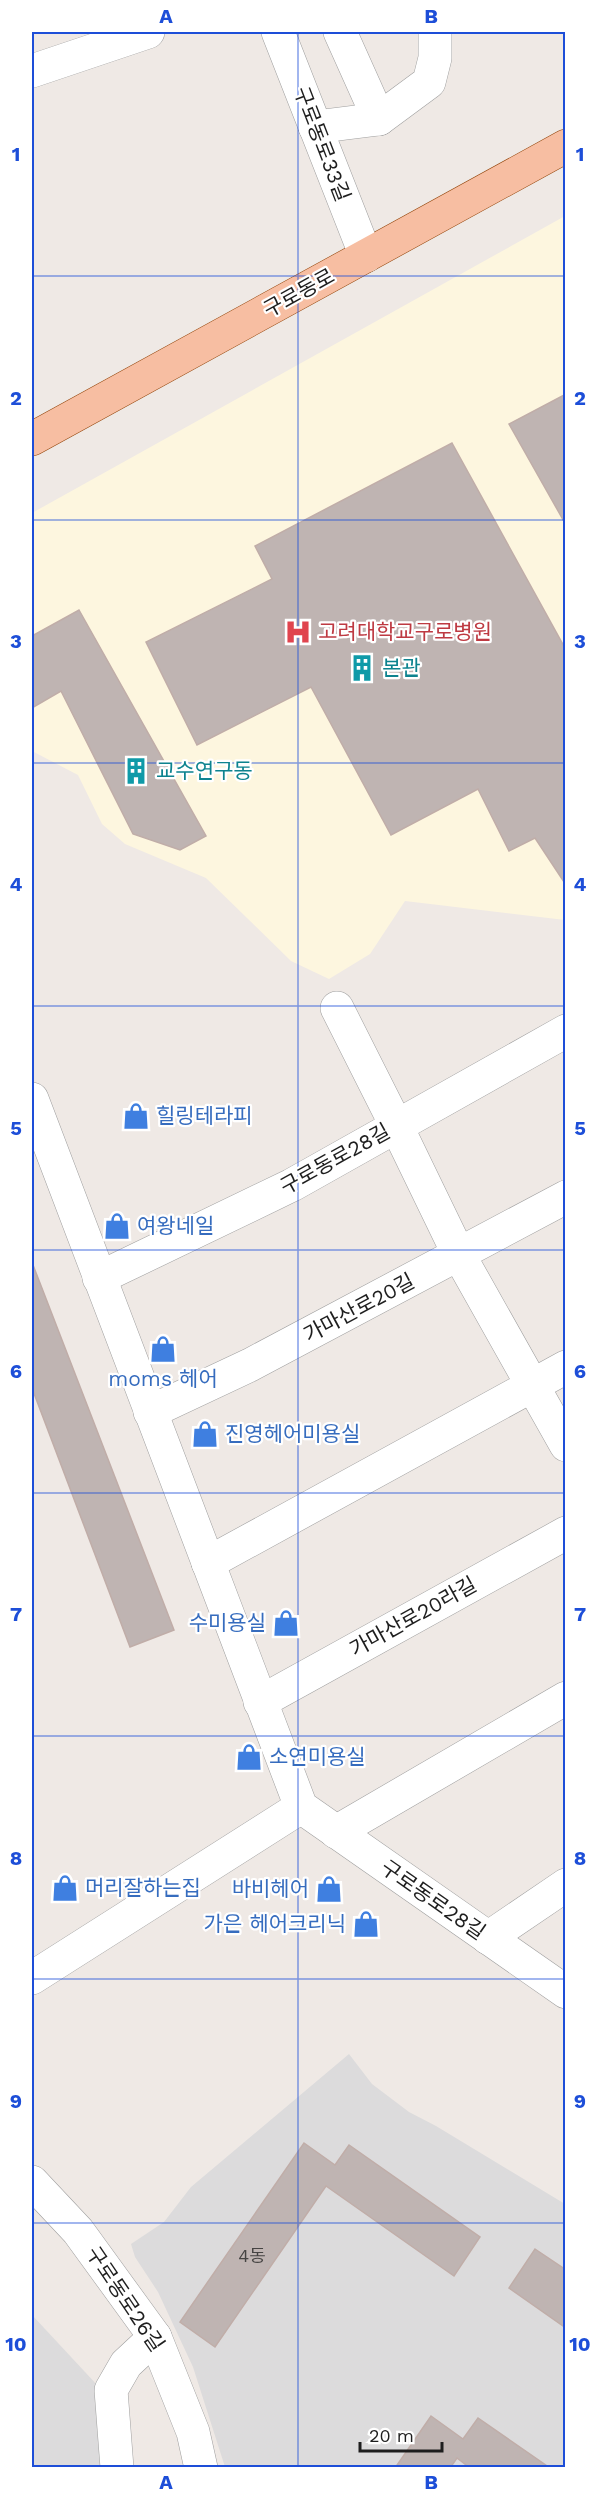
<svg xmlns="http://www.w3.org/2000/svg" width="597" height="2499" font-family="'Work Sans','Noto Sans KR',sans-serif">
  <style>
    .residential { fill: #dcdbdc }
    .education { fill: #fdf6df }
    .building { fill: #bfb4b2; stroke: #c0ada8; stroke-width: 1.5 }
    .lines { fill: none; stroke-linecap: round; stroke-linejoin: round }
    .minor-casing { stroke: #9f9f9f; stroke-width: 34 }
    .major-casing { stroke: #914308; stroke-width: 34 }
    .minor { stroke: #fff; stroke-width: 33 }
    .major { stroke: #f7bea2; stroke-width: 33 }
    .grid { fill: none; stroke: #1d4ed8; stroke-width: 1.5; stroke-opacity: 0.55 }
    .labels { text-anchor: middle; stroke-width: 4.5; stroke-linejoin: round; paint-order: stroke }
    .number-label { font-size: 18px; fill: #464443 }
    .street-label { font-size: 21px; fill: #1e1e1e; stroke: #fff }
    .health-label { font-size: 21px; fill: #be3a42; stroke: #fff; text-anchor: start }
    .culture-label { font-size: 21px; fill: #0d838f; stroke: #fff; text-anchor: start }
    .shop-label { font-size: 21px; fill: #366cbe; stroke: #fff; text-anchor: start }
    .neatline { fill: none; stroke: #1d4ed8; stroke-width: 2 }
    .grid-label { font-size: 20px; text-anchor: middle; font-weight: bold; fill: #1d4ed8 }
  </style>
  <rect width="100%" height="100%" fill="#efe9e5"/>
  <g class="residential">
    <path d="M349,2054L372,2084L409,2112L436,2126L565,2204V2467H225L193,2367L158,2292L135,2257L131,2244L164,2222L191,2187Z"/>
    <path d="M32,2315L98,2386L103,2467H32Z"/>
  </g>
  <path class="education" d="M565,216V920L405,901L370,954L329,979L291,961L206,878L125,844L102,824L78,775L32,751V513Z"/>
  <g class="building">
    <path d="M566,394V525L509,424Z"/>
    <path d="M452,443L566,650V885L535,838L509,851L478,789L391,835L311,687L197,745L146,642L272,579L255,546Z"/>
    <path d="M79,610L206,836L180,850L133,834L61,691L32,708V636Z"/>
    <path d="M33,1265L174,1630L130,1647L32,1388Z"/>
    <path d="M304,2143L335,2165L349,2145L480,2237L454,2276L326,2186L215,2347L180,2322Z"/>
    <path d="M535,2249L566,2270V2328L509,2288Z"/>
    <path d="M431,2416L463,2439L478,2418L550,2468H470L457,2458L450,2468H395Z"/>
  </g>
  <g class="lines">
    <defs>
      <g id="minor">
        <path d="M278,32L366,256"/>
        <path d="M340,32L379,119"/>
        <path d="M32,71L148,32"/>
        <path d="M315,127L379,119L429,82L435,58V32"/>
        <path d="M337,1008L396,1125L459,1255L566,1445"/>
        <path d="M32,1099L301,1807L566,1992"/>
        <path d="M99,1278L292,1185L566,1031"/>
        <path d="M150,1412L250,1365L566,1197"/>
        <path d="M208,1563L566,1367"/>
        <path d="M260,1702L566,1533"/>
        <path d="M336,1832L566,1698"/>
        <path d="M488,1938L566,1885"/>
        <path d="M32,1978L301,1807"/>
        <path d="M32,2182L78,2231L155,2337L193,2432L201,2468"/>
        <path d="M117,2468L111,2390L126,2364L155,2337"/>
      </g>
      <path id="major" d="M32,439L566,146"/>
    </defs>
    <use href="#minor" class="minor-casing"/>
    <use href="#major" class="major-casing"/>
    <use href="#minor" class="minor"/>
    <use href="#major" class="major"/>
  </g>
  <path class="grid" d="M298,32V2468M32,276H566M32,520H566M32,763H566M32,1006H566M32,1250H566M32,1493H566M32,1736H566M32,1979H566M32,2223H566"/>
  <defs>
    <symbol id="hospital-bare" viewBox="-9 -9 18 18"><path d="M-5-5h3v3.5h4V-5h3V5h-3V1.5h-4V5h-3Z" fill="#e0444e" stroke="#fff" stroke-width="2.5" paint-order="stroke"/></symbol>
    <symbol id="building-bare" viewBox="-9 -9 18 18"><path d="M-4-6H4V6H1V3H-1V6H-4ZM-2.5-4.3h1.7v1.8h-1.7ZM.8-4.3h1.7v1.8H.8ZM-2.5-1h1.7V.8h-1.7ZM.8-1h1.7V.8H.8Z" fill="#0f9aa8" stroke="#fff" stroke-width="2.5" paint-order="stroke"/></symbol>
    <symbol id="shop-bare" viewBox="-9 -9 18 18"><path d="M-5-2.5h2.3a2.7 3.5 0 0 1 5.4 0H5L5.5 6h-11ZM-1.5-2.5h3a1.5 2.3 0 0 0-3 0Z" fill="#3f7fe0" stroke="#fff" stroke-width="2.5" paint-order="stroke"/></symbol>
  </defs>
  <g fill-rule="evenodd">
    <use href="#hospital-bare" x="279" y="613" width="38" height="38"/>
    <use href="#building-bare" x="343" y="649" width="38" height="38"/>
    <use href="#building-bare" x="117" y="752" width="38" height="38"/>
    <use href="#shop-bare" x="117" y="1097" width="38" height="38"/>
    <use href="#shop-bare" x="98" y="1207" width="38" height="38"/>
    <use href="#shop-bare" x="144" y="1330" width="38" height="38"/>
    <use href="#shop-bare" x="186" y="1415" width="38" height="38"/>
    <use href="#shop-bare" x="267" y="1604" width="38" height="38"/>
    <use href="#shop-bare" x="230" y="1738" width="38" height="38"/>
    <use href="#shop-bare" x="46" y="1869" width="38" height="38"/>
    <use href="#shop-bare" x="310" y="1870" width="38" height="38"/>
    <use href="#shop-bare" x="347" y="1905" width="38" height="38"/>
  </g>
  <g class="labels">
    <g class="number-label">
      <text x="252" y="2262">4동</text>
    </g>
    <g class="street-label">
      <text transform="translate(322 144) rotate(69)" y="7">구로동로33길</text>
      <text transform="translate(299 293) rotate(-29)" y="7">구로동로</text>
      <text transform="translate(335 1159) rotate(-29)" y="7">구로동로28길</text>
      <text transform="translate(359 1308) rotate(-28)" y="7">가마산로20길</text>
      <text transform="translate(413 1617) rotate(-29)" y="7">가마산로20라길</text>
      <text transform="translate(433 1900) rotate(35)" y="7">구로동로28길</text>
      <text transform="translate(125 2299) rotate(56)" y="7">구로동로26길</text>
    </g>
    <g class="health-label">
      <text x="318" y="639">고려대학교구로병원</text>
    </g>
    <g class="culture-label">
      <text x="382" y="675">본관</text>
      <text x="156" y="778">교수연구동</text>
    </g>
    <g class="shop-label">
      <text x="156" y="1123">힐링테라피</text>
      <text x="137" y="1233">여왕네일</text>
      <text x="163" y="1386" text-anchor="middle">moms 헤어</text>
      <text x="225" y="1441">진영헤어미용실</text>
      <text x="266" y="1630" text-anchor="end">수미용실</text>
      <text x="269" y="1764">소연미용실</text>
      <text x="85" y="1895">머리잘하는집</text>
      <text x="309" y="1896" text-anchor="end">바비헤어</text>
      <text x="346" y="1931" text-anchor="end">가은 헤어크리닉</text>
    </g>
  </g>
  <rect width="597" height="2499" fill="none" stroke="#ffffff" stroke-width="66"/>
  <path d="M360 2442v9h82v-9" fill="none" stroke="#1e1e1e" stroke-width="3"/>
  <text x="369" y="2442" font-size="18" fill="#1e1e1e" stroke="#ffffff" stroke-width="4.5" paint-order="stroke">20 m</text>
  <rect x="33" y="33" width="531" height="2433" class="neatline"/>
  <g class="grid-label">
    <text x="166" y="23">A</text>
    <text x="431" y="23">B</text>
    <text x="16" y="161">1</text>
    <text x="580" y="161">1</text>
    <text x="16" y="405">2</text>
    <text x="580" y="405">2</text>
    <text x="16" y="648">3</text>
    <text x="580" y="648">3</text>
    <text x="16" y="891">4</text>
    <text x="580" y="891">4</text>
    <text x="16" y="1135">5</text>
    <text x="580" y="1135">5</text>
    <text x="16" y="1378">6</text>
    <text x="580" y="1378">6</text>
    <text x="16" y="1621">7</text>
    <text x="580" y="1621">7</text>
    <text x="16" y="1865">8</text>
    <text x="580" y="1865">8</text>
    <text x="16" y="2108">9</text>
    <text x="580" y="2108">9</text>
    <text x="16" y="2351">10</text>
    <text x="580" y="2351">10</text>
    <text x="166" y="2489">A</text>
    <text x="431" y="2489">B</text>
  </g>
</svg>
